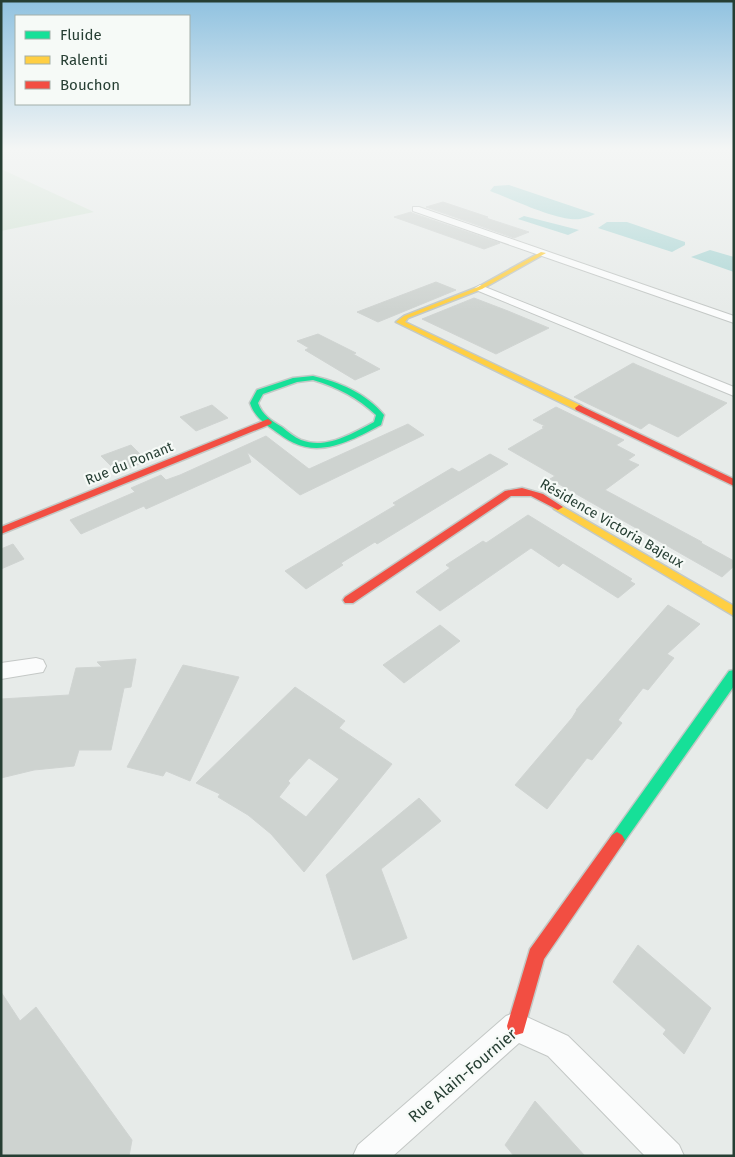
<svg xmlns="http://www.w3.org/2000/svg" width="735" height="1157" font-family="'Fira Sans',sans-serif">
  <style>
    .green { fill: #d2e3d4 }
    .water { fill: #acd6d5 }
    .building { fill: #ced3d0; stroke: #d0d4d2; fill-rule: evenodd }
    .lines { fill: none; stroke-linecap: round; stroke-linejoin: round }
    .street-casing { stroke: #c4c8c6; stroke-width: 2 }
    .fast-casing { stroke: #c3c9c6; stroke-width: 3 }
    .slow-casing { stroke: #c3c9c6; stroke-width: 3 }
    .jam-casing { stroke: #c3c9c6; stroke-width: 3 }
    .street { fill: #fbfcfc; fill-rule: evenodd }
    .fast { fill: #16e098; fill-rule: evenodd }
    .slow { fill: #ffcf43; fill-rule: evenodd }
    .jam { fill: #f24e42; fill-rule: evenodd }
    .labels { text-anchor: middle; stroke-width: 4.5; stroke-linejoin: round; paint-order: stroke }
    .street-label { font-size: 14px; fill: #263e33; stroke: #f6faf7 }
    .near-street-label { font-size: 16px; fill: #263e33; stroke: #f6faf7 }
  </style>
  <rect width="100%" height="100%" fill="#e7ebe9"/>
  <path class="green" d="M1,169L94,212L1,231Z"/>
  <g class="water">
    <path d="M509,185L595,214C591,216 585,218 580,219C559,222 512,199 490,191L494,186Z"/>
    <path d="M524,216L579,230L568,235L518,219Z"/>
    <path d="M607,222H627L685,242V245L672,252L598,228Z"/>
    <path d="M710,250L734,257V272L691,257Z"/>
  </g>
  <g class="building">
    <path d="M443,202L488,217L486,218L529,232L514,238L426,207Z"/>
    <path d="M411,212L412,213L500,243L484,249L394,217Z"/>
    <path d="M436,282L456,290L378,322L357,312Z"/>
    <path d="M474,298L508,311L549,328L496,354L422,319Z"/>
    <path d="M318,334L356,353L353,354L380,369L355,380L305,350L309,348L297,341Z"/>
    <path d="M633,363L637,365L727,403L678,437L649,423L641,429L574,397Z"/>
    <path d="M212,405L228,418L196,431L180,417Z"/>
    <path d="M556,407L624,440L616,445L635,455L628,460L639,465L605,490L702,542L701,543L734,561V566L722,577L550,479L555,476L508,449L544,428L542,427L545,426L533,420Z"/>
    <path d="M408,424L424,435L300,495L247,452L251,462L146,509L144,506L81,534L70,520L135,492L131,488L161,475L166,480L180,475L266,436L309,469Z"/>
    <path d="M131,445L147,461L118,473L101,456Z"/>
    <path d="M490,454L508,464L377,544L375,542L341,563L343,565L306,589L285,571L396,505L393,503L452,468L459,472Z"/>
    <path d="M528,515L632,579L630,581L635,584L618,598L563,563L559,567L531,548L440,611L416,592L450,568L446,565L483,541L486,543Z"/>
    <path d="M13,544L24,559L1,569V549Z"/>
    <path d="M668,605L700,624L667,654L674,658L648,690L643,688L618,720L622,723L592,760L587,758L547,809L515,785L572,718L577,710H576Z"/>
    <path d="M440,625L460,641L404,683L383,665Z"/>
    <path d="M136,659L131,687L124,688L111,750H79L74,766L34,770L1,778V699L69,695L76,668L102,667L97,662Z"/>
    <path d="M183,665L239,677L190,781L166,771L163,776L127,767Z"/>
    <path d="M295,687L345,721L339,728L392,764L304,872L271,834L248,815L218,797L220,794L196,783ZM309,758L339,779L306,817L279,797L290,783L288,781Z"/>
    <path d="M419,798L441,821L381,869L407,938L353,960L326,875Z"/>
    <path d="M638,945L711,1008L684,1054L663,1034L666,1030L613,982Z"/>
    <path d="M1,992L20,1021L36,1007L132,1140L129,1156H1Z"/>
    <path d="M535,1101L585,1156H514L505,1145Z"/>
  </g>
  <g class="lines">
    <defs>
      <g id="street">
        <path d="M413,207H419L734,316V323L413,211Z"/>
        <path d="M480,285L734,387V396L476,290L475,288Z"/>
        <path d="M36,658L43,660L46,666L43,672L1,679V663Z"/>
        <path d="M516,1012L568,1036L679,1145L684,1156H645L548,1056L519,1043L393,1156H353L358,1145L506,1016Z"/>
      </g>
      <g id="fast">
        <path d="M313,376C339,382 366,393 384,415L381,425C356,438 324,457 294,443C287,440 281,435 275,431C264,423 254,416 250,403L257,390L293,378ZM313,380C337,387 358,398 376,415L374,422C353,433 326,450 301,440C294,437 288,432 282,427C272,421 262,415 258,403L263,394L297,382Z"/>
        <path d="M734,670V686L622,845L617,848L612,845L609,840L612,835L729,671Z"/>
      </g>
      <g id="slow">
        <path d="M541,252L546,253L482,289L408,318L405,322L582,406V410H576L396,322L404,316L478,287Z"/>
        <path d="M558,504L734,606V616L554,509L553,507L554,505Z"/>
      </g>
      <g id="jam">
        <path d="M579,405L734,479V486L576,410L575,408Z"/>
        <path d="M268,419L272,422L271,424L1,534V527Z"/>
        <path d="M522,488L543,494L563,507L558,510L531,496H511L353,603H345L343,600L345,597L505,491Z"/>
        <path d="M617,832L622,835L625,840L622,845L544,959L523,1033L516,1035L509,1033L507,1026L530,949L612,835Z"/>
      </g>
    </defs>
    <use href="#street" class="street-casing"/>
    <use href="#fast" class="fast-casing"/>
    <use href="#slow" class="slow-casing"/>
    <use href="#jam" class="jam-casing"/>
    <use href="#street" class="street"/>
    <use href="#fast" class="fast"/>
    <use href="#slow" class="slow"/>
    <use href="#jam" class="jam"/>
  </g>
  <linearGradient id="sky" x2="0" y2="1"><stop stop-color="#90c2e0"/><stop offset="0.48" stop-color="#f4f6f5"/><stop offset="1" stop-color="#f4f6f5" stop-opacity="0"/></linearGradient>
  <rect width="735" height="310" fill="url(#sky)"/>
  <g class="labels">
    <g class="street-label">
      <text transform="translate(129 463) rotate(-22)" y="5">Rue du Ponant</text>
      <text transform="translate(612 523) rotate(30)" y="5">Résidence Victoria Bajeux</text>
    </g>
    <g class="near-street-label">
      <text transform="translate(462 1075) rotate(-40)" y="6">Rue Alain-Fournier</text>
    </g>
  </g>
  <rect width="735" height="1157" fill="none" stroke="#263e33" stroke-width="5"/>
  <rect x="15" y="15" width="175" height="90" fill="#f6faf7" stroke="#a3afa9"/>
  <rect x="25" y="31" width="25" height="8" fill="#16e098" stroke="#a3afa9"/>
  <text x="60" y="40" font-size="15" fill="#263e33">Fluide</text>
  <rect x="25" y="56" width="25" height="8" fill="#ffcf43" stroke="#a3afa9"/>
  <text x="60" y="65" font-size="15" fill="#263e33">Ralenti</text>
  <rect x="25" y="81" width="25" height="8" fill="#f24e42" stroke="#a3afa9"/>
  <text x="60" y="90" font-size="15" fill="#263e33">Bouchon</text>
</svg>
